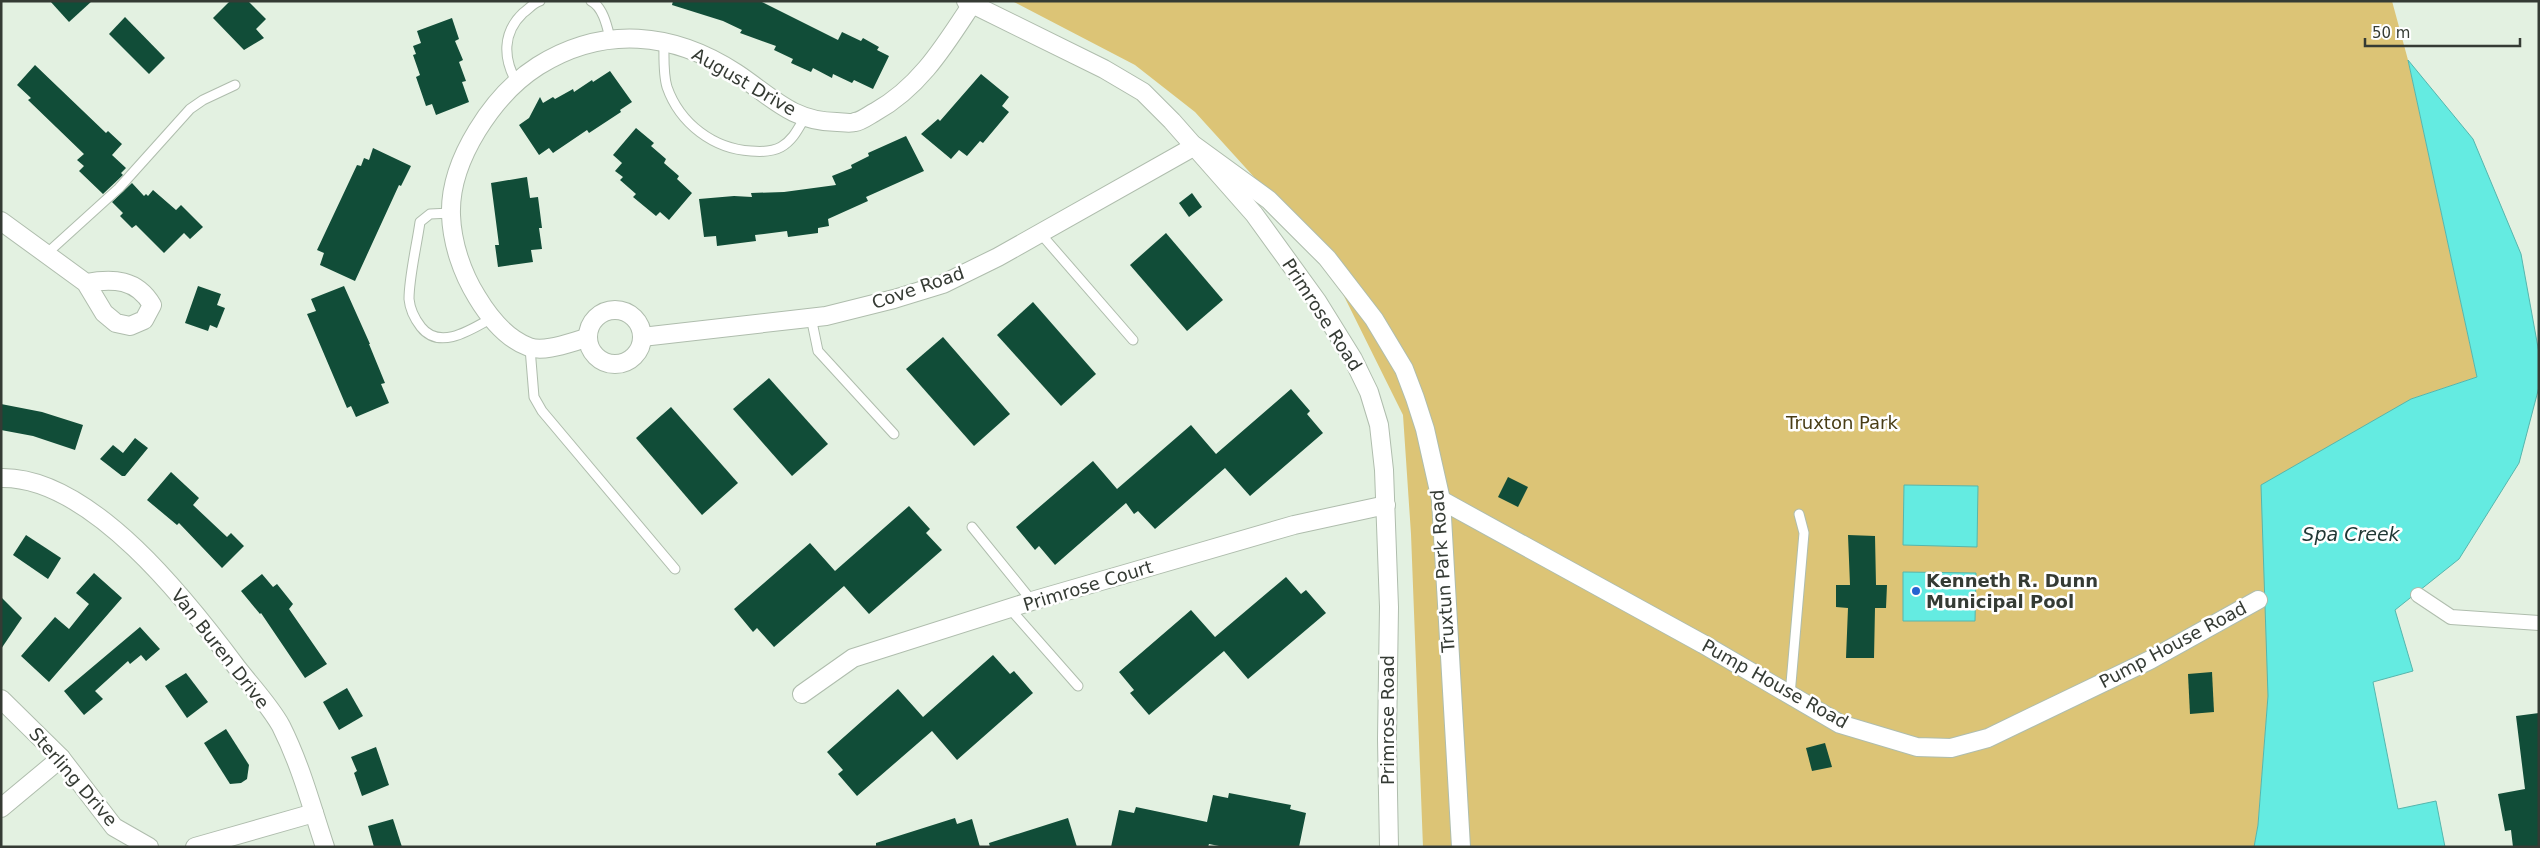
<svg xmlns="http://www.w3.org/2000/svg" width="2540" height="848" font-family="'DejaVu Sans',sans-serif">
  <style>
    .green { fill: #dcc476 }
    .water { fill: #64ebe1; stroke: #56b6ad }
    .building { fill: #114d38 }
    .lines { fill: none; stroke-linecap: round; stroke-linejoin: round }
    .service-casing { stroke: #afbdad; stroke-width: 11 }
    .pedestrian-casing { stroke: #afbdad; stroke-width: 16 }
    .minor-casing { stroke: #afbdad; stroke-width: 20 }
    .service { stroke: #fff; stroke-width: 9 }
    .pedestrian { stroke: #fff; stroke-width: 14 }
    .minor { stroke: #fff; stroke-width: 18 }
    .poi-dot { fill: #2463d0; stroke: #fff; stroke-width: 2 }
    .labels { text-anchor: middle; stroke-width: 5; stroke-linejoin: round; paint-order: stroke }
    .street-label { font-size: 18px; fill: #353b34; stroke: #fff }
    .park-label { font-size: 18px; fill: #493d15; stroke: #fff }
    .poi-label { font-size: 18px; font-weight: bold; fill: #353b34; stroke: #fff; text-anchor: start }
    .water-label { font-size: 19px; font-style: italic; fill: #1f3734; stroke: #fff }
  </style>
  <rect width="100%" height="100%" fill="#e3f1e1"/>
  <path class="green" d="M1012,1H2392L2408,60L2477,377L2411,399L2268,696L2258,825L2254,847H1423L1411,534L1403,415L1342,292L1254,177L1195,112L1135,65Z"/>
  <g class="water">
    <path d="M2408,60L2473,139L2521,254L2539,353V387L2519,463L2459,559L2395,610L2413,671L2373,682L2398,809L2436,801L2445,847H2254L2258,825L2268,696L2261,485L2411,399L2477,377Z"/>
    <path d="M1904,485L1978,486L1977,547L1903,545Z"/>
    <path d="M1903,572L1976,573L1975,621H1903Z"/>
  </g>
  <g class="building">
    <path d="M50,1H92L69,22Z"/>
    <path d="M230,1H248L266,19L256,29L264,38L244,50L213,18Z"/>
    <path d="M673,1H760L838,40L842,32L861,41L863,38L879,47L877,50L889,56L873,89L854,80L852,83L833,74L832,78L813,68L811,72L791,63L793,59L774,50L776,46L740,33L742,30L723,21L672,5Z"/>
    <path d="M125,17L165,58L149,74L109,34Z"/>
    <path d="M452,18L459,39L455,41L463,60L459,62L466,81L462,82L469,102L436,115L432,104L426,106L416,77L420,75L413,55L416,54L413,46L421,43L417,31Z"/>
    <path d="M35,65L106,133L108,131L122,144L112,155L126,168L121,173L123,175L103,194L79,171L84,166L77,160L84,154L28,100L31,98L17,85Z"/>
    <path d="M610,71L632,102L620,110L621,112L589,133L587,130L553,153L549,148L539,155L519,125L529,118L540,97L543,103L553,97L555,99L573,89L574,92L592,80L593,82Z"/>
    <path d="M981,74L1009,97L1002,106L1009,112L983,143L980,141L967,156L959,150L951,159L921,134L938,119L940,121Z"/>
    <path d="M636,128L654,143L651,146L666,159L664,163L679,176L677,179L692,193L669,220L660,212L656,216L633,197L636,194L620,180L623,177L615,171L622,163L613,155Z"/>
    <path d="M906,136L924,171L866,197L868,201L828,219L829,226L818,228V233L788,237L787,231L755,235L756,241L717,246L716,236L704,237L699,199L734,196L752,197L751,193L784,192L836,185L832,176L852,168L851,165L869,156L868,153Z"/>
    <path d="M373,148L411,166L401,186L399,185L355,281L320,265L324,253L317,250L357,165L361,166L364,158L369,160Z"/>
    <path d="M527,177L530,198L538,197L542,228H539L542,249L531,250L533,262L498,267L495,245H499L491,183Z"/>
    <path d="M132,183L144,196L146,194L148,196L153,190L176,210L181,205L203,227L190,239L184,233L164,253L136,225L132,228L120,216L123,213L112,202Z"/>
    <path d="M1192,193L1202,207L1189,217L1179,203Z"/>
    <path d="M1166,233L1223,300L1187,331L1130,265Z"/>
    <path d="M198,286L221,294L217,305L225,308L217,328L210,325L208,331L185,323Z"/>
    <path d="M344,286L370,344H369L385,383L381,384L389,403L356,417L351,406L347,408L307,314L316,311L311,299Z"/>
    <path d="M1033,302L1096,374L1061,406L997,335Z"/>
    <path d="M943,337L1010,414L974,446L906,369Z"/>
    <path d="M769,378L828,444L792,476L733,409Z"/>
    <path d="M1291,389L1310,411L1307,414L1323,433L1250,496L1225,468L1155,529L1138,511L1134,514L1126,503L1055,565L1039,546L1035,550L1016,527L1093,461L1117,489L1191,425L1216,454Z"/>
    <path d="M1,404L42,412L83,425L75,450L33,436L1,430Z"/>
    <path d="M671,407L738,483L702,515L636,438Z"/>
    <path d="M135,438L148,448L125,476H122L100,459L113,445L123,453Z"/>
    <path d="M171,472L199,498L193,505L227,537L231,533L244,546L222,568L179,523L177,525L147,500Z"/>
    <path d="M1508,477L1528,487L1518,507L1498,497Z"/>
    <path d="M909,506L930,529L926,533L942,550L869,614L844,586L774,647L757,628L753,632L734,609L810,543L835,571Z"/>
    <path d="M26,535L61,558L48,579L13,555Z"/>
    <path d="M1848,535L1875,536L1876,585H1887L1886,608H1875L1874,658H1846L1848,608L1836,607V585H1850Z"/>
    <path d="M94,573L122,598L49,682L21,656L55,617L69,629L89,604L76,593Z"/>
    <path d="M262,574L273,587L277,584L293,604L289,609L327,664L305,678L261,613L260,614L241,591Z"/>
    <path d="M1286,577L1301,594L1306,590L1326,613L1248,679L1224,651L1149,715L1130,693L1134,690L1119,672L1191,610L1215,637Z"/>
    <path d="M1,597L22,618L1,649Z"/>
    <path d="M140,627L160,649L146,661L141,655L130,664L128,661L95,691L103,699L84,715L64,691Z"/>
    <path d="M993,655L1010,674L1014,671L1033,693L957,760L932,731L857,796L838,774L843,770L827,752L898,689L923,717Z"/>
    <path d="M2212,672L2214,712L2190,714L2188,674Z"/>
    <path d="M186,673L208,702L187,718L165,686Z"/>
    <path d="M347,688L363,716L339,730L323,702Z"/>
    <path d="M2539,713V847H2513L2511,830L2505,831L2498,794L2525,789L2516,716Z"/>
    <path d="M226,729L249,765L247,779L241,783L230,784L204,743Z"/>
    <path d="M1825,743L1832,767L1812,771L1806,748Z"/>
    <path d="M376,747L389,785L362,796L354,773L357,771L351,757Z"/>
    <path d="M1229,793L1291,805L1290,809L1306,813L1299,847H1224L1209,844L1208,847H1111L1119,810L1134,813L1136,807L1207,822L1213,795L1228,798Z"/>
    <path d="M955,818L957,824L972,819L980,847H876V843Z"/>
    <path d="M1068,818L1077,847H990L989,843Z"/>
    <path d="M393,819L402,847H374L368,826Z"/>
  </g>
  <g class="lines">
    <defs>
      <g id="service">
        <path d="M591,1C603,7 607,26 610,38"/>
        <path d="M664,41C664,56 663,74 667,87C680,124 714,149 751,151C762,152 772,152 781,147C793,140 798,129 805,117"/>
        <path d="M517,83C503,59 502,33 523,13C529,9 533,3 540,1"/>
        <path d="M451,213L430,214L420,222C417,244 409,277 409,299C410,310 414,318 421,327C439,350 469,331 490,319"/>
        <path d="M1040,233L1133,340"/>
        <path d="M45,255L119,188L190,109L203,100L235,85"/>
        <path d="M811,317L818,351L894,434"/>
        <path d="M530,348L534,397L542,411L675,569"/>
        <path d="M972,527L1032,601"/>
        <path d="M1011,610L1078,686"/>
        <path d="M1790,695L1804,533L1799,514"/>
      </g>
      <path id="pedestrian" d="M2418,595L2451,617L2539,623"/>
      <g id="minor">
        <path d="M966,1L1104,69L1143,92L1172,121L1254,214L1317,301L1353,359L1369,392L1379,425L1384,470L1389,607L1387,739L1389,847"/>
        <path d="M1,221L86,283L104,313L116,323L130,326L144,320L152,305C137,279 113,278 86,283"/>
        <circle cx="615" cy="337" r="27"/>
        <path d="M642,337L826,316L894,299L943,284L998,257L1195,146L1269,200L1327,258L1374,319L1404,369L1415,398L1425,429L1441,500L1461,847"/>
        <path d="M587,338C571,342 544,353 529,347C505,338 489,317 477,297C462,273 452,243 451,215C449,160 494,94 538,66C604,25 673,32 736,73C771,96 792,122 837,122C842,122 850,124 855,122C862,121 869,115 875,112C920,87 945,45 972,4"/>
        <path d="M1,478C91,476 189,603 238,669C252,687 270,706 281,726C301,766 311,805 325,847"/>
        <path d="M1441,500L1703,644L1840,724L1917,747L1951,748L1988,738L2150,660L2258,600"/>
        <path d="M802,694L853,658L1032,601L1294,525L1386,505"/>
        <path d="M1,699L61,758L114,827L149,847"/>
        <path d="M1,808L61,758"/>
        <path d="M195,847L314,813"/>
      </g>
    </defs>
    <use href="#service" class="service-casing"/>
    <use href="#pedestrian" class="pedestrian-casing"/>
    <use href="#minor" class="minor-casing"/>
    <use href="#service" class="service"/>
    <use href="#pedestrian" class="pedestrian"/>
    <use href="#minor" class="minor"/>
  </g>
  <circle class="poi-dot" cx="1916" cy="591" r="5"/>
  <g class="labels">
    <g class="street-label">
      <text transform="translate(744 82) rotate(30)" y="6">August Drive</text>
      <text transform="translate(918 288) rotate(-19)" y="6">Cove Road</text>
      <text transform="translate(1322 315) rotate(57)" y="6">Primrose Road</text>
      <text transform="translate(1443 571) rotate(-94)" y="6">Truxtun Park Road</text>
      <text transform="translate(1088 586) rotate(-17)" y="6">Primrose Court</text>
      <text transform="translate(2173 645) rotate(-28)" y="6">Pump House Road</text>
      <text transform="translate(220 649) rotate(52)" y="6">Van Buren Drive</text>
      <text transform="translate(1775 684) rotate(29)" y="6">Pump House Road</text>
      <text transform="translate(1388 720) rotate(-90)" y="6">Primrose Road</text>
      <text transform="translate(73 777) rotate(49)" y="6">Sterling Drive</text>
    </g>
    <g class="park-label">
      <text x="1842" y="429">Truxton Park</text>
    </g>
    <g class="poi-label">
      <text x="1926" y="587">Kenneth R. Dunn<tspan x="1926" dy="21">Municipal Pool</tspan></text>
    </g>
    <g class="water-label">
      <text x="2351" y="541">Spa Creek</text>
    </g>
  </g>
  <rect width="2540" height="848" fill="none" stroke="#353b34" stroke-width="5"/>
  <path d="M2365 38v8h155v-8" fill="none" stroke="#353b34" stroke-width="2.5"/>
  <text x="2372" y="38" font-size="15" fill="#353b34" stroke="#ffffff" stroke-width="4" paint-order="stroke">50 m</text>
</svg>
